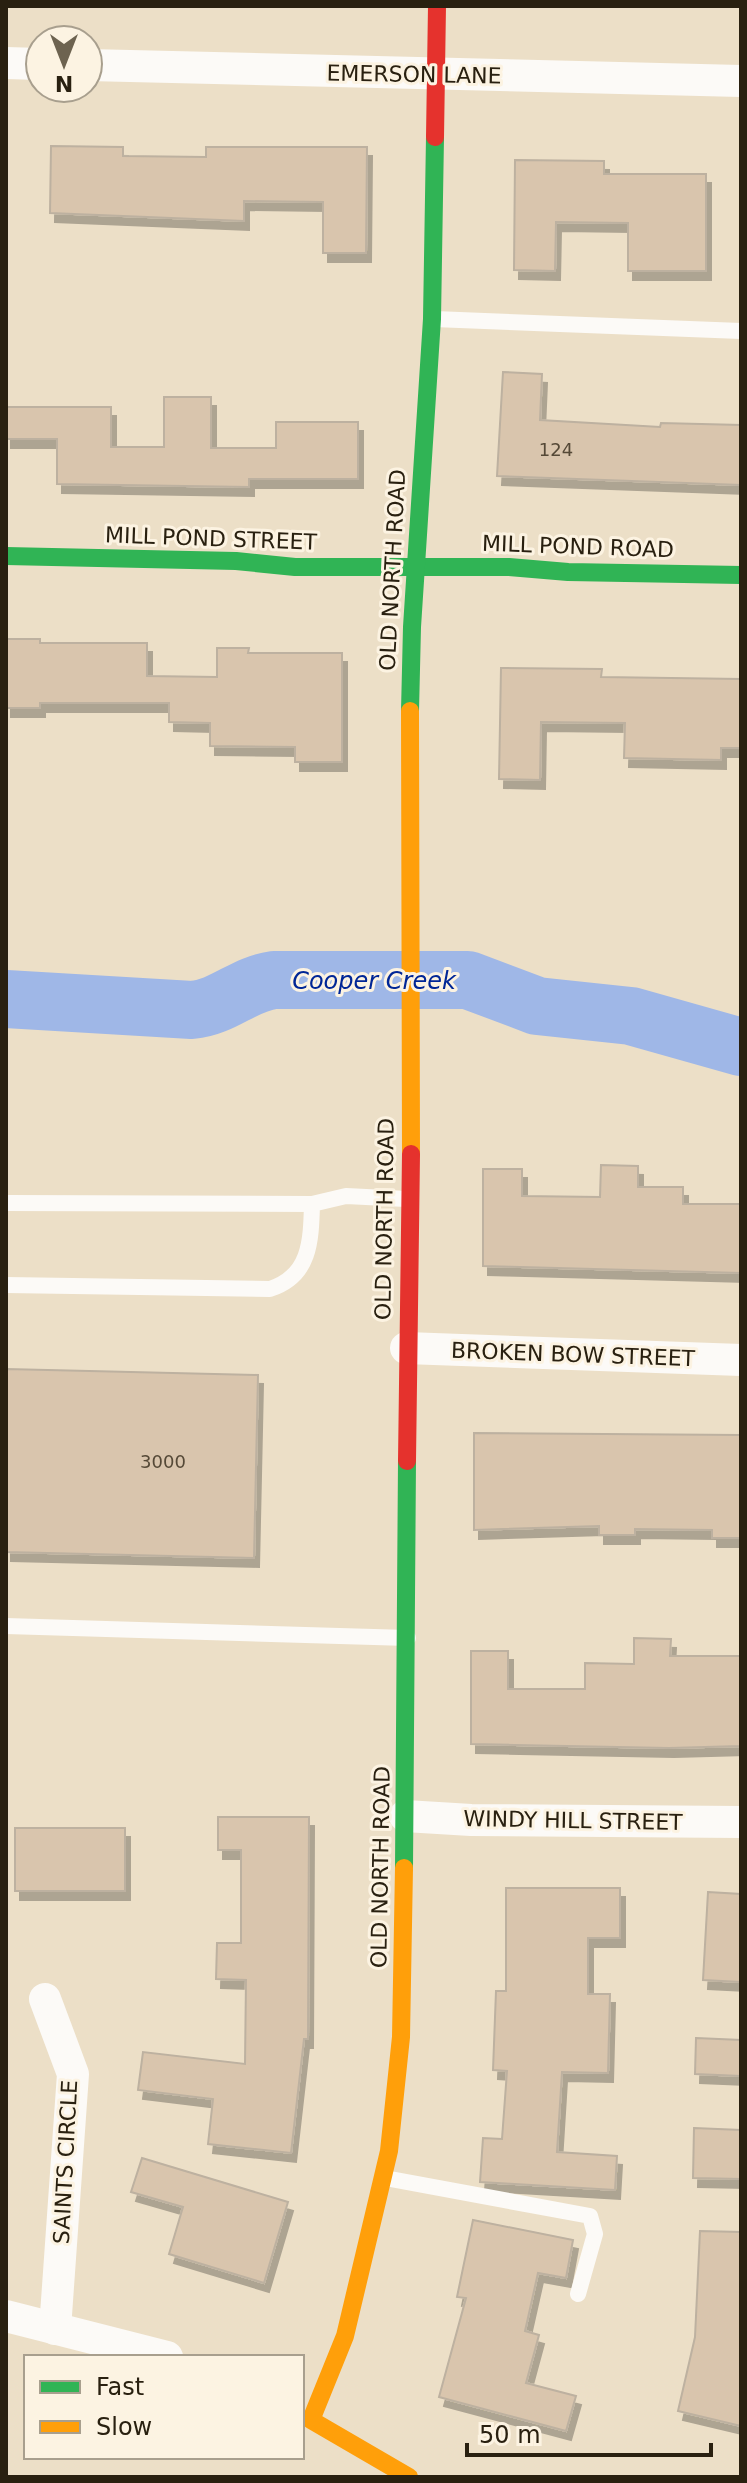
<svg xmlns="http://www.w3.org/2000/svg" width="747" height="2483" font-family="'DejaVu Sans',sans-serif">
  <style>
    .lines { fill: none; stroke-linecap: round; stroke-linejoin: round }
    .river { stroke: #9fb7e7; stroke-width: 58 }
    .building { fill: #d9c5ad; stroke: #bdb1a0; stroke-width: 2; filter: url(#shadow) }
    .lane { stroke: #fcfaf7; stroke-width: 16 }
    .street { stroke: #fcfaf7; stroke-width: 32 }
    .fast { stroke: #30b455; stroke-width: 18 }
    .slow { stroke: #ff9f0a; stroke-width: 18 }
    .jam { stroke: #e5322d; stroke-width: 18 }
    .labels { text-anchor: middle; stroke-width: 6; stroke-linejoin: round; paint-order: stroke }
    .number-label { font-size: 18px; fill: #554937 }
    .street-label { font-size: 22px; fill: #292010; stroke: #fcf3e2 }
    .water-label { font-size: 24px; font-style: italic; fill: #002696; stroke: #fcf3e2 }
  </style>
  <defs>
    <filter id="shadow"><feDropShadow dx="5" dy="9" stdDeviation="0" flood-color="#0004"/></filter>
  </defs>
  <rect width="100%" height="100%" fill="#ecdfc7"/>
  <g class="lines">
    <path class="river" d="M6,999L192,1010C224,1007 243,984 274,980H468L537,1006L631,1016L741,1047"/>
  </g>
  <g class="building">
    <path d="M51,146L123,147V156L206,157V147H367L366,253H323V202L244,201V221L50,213Z"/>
    <path d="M515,160L604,161V174H706V271H628V223L556,222L555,271L514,270Z"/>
    <path d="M503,372L542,374L540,420L660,427L661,423L741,425V485L497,476Z"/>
    <path d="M164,397H211V448H276V422H358V479H249V487L57,484V439H6V407H111V447H164Z"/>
    <path d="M6,639H40V643H147V676L217,677V648H249L248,653H342V762H295V747L210,746V723L169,722V703H40V708H6Z"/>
    <path d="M501,668L602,669L601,677L741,679V748H721V760L624,758L625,723L541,722L540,780L499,779Z"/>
    <path d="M601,1165L638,1166V1187H683V1204H741V1273L483,1266V1169H522V1196L600,1197Z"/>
    <path d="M6,1369L258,1375L254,1558L6,1552Z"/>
    <path d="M474,1433L741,1435V1538H712V1530L635,1529V1535H599V1526L474,1530Z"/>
    <path d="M634,1638L671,1639L670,1656H741V1746L669,1748L471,1744V1651H508V1689H585V1663L634,1664Z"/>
    <path d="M218,1817H309L308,2039H304L291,2153L208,2144L213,2099L138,2090L143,2052L245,2064L246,1980L216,1979L217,1943H241V1850H218Z"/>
    <rect x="15" y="1828" width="110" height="63"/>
    <path d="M506,1888H620V1938H588V1994H610L608,2073L562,2072L557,2152L617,2156L615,2190L480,2182L483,2138L502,2139L507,2071L493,2070L496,1991H506Z"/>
    <path d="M708,1892L741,1894V1982L703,1980Z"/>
    <path d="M696,2038L741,2040V2076L695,2074Z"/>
    <path d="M694,2128L741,2130V2179L693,2178Z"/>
    <path d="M142,2158L288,2202L264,2283L169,2254L183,2207L131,2192Z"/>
    <path d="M473,2220L573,2240L566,2278L538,2273L525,2331L539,2335L526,2383L576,2396L566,2431L439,2397L466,2298L457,2297Z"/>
    <path d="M700,2231L741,2232V2426L678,2411L695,2337Z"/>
  </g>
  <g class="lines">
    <g class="lane">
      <path d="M434,319L741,331"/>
      <path d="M6,1203L312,1204"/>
      <path d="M6,1285L270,1289C310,1276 311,1242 312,1204L346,1196L406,1199"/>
      <path d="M6,1626L408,1638"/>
      <path d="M385,2178L590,2216L595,2234L578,2294"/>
    </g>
    <g class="street">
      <path d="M6,63L40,64"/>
      <path d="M88,65L741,81"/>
      <path d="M406,1348L741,1360"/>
      <path d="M405,1816L471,1820L741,1822"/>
      <path d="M45,1999L73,2074L55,2329"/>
      <path d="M6,2316L167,2357"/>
    </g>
    <g class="fast">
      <path d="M6,556L236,561L295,567H509L568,572L741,575"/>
      <path d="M410,711L412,627L432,319L435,137"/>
      <path d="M404,1868L407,1461"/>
    </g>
    <g class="slow">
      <path d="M410,711L411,1154"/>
      <path d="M404,1868L401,2037L389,2151L345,2336L311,2420L409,2477"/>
    </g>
    <g class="jam">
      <path d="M435,137L437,6"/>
      <path d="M407,1461L411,1154"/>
    </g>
  </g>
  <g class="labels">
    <g class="number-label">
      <text x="556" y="456">124</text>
      <text x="163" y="1468">3000</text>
    </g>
    <g class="street-label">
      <text transform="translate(414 74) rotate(1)" y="8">EMERSON LANE</text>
      <text transform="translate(211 538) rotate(2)" y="8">MILL POND STREET</text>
      <text transform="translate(578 546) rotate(2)" y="8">MILL POND ROAD</text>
      <text transform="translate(392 570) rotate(-87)" y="8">OLD NORTH ROAD</text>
      <text transform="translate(384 1219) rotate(-89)" y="8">OLD NORTH ROAD</text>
      <text transform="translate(573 1354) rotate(2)" y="8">BROKEN BOW STREET</text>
      <text transform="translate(573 1820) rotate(1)" y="8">WINDY HILL STREET</text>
      <text transform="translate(380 1867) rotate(-89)" y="8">OLD NORTH ROAD</text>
      <text transform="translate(65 2162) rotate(-87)" y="8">SAINTS CIRCLE</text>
    </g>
    <g class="water-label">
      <text x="374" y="989">Cooper Creek</text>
    </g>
  </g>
  <rect width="747" height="2483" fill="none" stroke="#292010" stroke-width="16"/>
  <rect x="24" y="2355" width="280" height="104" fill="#fcf3e2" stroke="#a89f8e" stroke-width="2"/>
  <rect x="40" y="2381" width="40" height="12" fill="#30b455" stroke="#a89f8e" stroke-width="2"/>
  <text x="96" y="2395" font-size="24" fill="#292010">Fast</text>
  <rect x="40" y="2421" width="40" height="12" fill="#ff9f0a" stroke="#a89f8e" stroke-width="2"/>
  <text x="96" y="2435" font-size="24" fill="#292010">Slow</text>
  <g transform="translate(64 64) rotate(180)"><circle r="38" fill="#fcf3e2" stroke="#a89f8e" stroke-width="2"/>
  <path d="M0-6L14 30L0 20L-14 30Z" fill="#6d6350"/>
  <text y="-12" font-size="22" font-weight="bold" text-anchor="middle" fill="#292010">N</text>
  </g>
  <path d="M467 2443v12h244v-12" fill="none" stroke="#292010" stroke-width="4"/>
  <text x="479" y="2443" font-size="24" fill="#292010" stroke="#fcf3e2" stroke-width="6" paint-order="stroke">50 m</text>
</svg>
